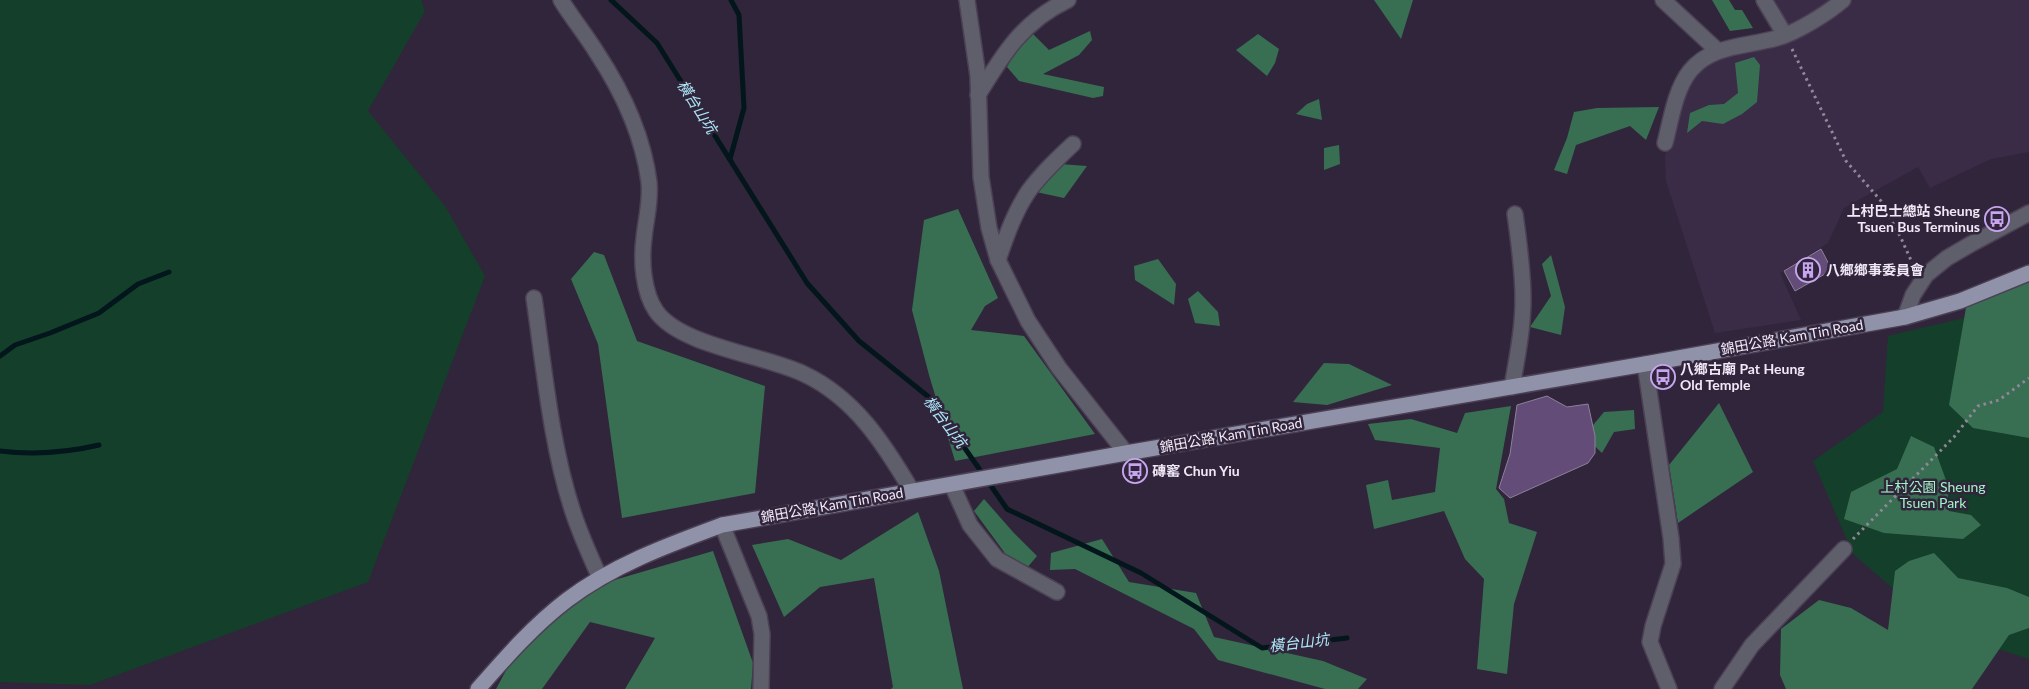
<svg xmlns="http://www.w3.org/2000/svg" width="2029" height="689" font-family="Lato,'Noto Sans TC',sans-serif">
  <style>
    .built { fill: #3a2b47 }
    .green { fill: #143f2a }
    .forest { fill: #386f52 }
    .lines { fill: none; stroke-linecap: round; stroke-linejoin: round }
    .stream { stroke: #02161c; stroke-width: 5 }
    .building { fill: #644c78; stroke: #8d8099 }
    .minor-casing { stroke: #4c4055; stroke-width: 18 }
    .major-casing { stroke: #4c4055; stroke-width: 18 }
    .path { stroke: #918799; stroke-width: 3; stroke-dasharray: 2.5 4; stroke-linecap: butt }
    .minor { stroke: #5e5f6b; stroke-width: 15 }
    .major { stroke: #9092aa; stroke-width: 15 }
    .labels { text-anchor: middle; stroke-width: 5; stroke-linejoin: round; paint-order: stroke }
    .poi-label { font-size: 14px; font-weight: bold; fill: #f0e8f7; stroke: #31253b; text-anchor: start }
    .street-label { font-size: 14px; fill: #f0e8f7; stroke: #31253b }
    .park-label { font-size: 14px; fill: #a0f4c5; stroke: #31253b }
    .water-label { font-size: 15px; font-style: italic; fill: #ade7f7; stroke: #31253b }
  </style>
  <rect width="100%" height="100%" fill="#31253b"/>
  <g class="built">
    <path d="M1768,0H1837L1786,29Z"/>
    <path d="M1849,0H2029V152L1991,159L1930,188L1918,167L1844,208L1828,243L1780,273L1801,320L1715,333L1666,181L1665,155L1691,80L1710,62L1744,51L1766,50L1788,40Z"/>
  </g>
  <g class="green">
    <path d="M0,0H421L425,11L368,111L445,206L485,276L368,582L90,685L0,682Z"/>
    <path d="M2029,293V659L1998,649L1975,659L1853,554L1813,461L1883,412L1888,336L1972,316Z"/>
  </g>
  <g class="forest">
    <path d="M1374,0H1413L1401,39Z"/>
    <path d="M1712,0H1729L1735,10H1742L1753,28L1730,31Z"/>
    <path d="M1090,31L1092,40L1079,55L1043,74L1104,87L1103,96L1093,98L1019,81L1007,67L1018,47L1031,32L1049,50Z"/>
    <path d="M1258,34L1279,49L1275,63L1267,76L1236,50Z"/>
    <path d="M1754,57L1760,65L1757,102L1742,114L1723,124L1702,121L1687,133L1690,113L1709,105L1724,104L1738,93L1735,63Z"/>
    <path d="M1319,99L1322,120L1296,114L1307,104Z"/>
    <path d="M1659,107L1646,140L1630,126L1576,145L1567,174L1554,170L1567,138L1574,112L1597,108Z"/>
    <path d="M1339,145L1340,164L1324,170V148Z"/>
    <path d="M1060,164L1087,166L1064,198L1036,192Z"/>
    <path d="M958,209L998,298L985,306L971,330L1024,336L1095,434L955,461L929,375L912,310L924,220Z"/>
    <path d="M594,252L604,255L637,341L765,386L755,493L622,518L598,344L571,279Z"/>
    <path d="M1551,255L1565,307L1561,335L1530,327L1551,296L1542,264Z"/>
    <path d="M1158,259L1176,284L1174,305L1135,280L1134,266Z"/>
    <path d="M2029,280V438L1973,428L1949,405L1967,302Z"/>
    <path d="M1198,291L1218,312L1220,326L1195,323L1188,299Z"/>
    <path d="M1324,363L1349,364L1392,385L1327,405L1293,402Z"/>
    <path d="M1719,403L1753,472L1678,523L1669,465Z"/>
    <path d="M1511,406L1496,489L1504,499L1509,523L1537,532L1514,604L1507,674L1477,669L1484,579L1465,559L1444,511L1374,529L1366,485L1388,480L1392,500L1435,492L1440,448L1375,440L1368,424L1411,419L1457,433L1465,413Z"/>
    <path d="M1634,410L1635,429L1614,432L1602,453L1584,436L1604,412Z"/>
    <path d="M1911,436L1934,447L1947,483L1949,511L1971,515L1981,525L1963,539L1884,533L1844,519L1851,492L1897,469Z"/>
    <path d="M984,499L1013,532L1037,556L1021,575L974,511Z"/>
    <path d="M918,512L939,571L963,689H891L893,687L874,578L820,587L784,617L752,545L788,539L841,560Z"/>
    <path d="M1102,539L1129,582L1196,593L1214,637L1323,661L1367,679L1358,689H1325L1218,660L1194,629L1075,569L1050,570L1051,553Z"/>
    <path d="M713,551L753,663L751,689H625L655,638L590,622L542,689H496L529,628L611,581Z"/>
    <path d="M1934,553L1958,578L2007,588L2029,597V628L2009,635L1972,689H1786L1780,675L1781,629L1819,600L1851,608L1888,630L1895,571L1909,561Z"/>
  </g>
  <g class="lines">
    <g class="stream">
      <path d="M611,0L657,43L807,283L859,341L930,398L1007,509L1141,573L1262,648L1347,638"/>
      <path d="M730,159L744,108L739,15L731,0"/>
      <path d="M0,356L15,345L50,333L99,313L138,284L169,272"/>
      <path d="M0,451C34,455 65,453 99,445"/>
    </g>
  </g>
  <g class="building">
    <path d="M1821,249L1832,270L1795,291L1784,271Z"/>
    <path d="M1547,396L1567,407L1588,404L1595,436V453L1588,463L1510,498L1499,488L1510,454L1517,405Z"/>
  </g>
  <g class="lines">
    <defs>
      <g id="minor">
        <path d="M561,0C572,18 586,35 597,53C622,91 643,136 649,182C651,203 646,217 644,238C641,260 643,292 656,311C680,346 765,355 804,374C855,398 884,444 912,491"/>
        <path d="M967,0L978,76L981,177L989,228L998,260L1028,321L1059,368L1126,453"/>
        <path d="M1663,0L1718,51"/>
        <path d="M1764,0L1785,35"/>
        <path d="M978,95C1003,54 1023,21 1068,0"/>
        <path d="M1665,143C1671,120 1675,90 1690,71C1712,44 1747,47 1777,38C1796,33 1828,13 1843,0"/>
        <path d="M998,260C1006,237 1014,213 1028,192C1041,174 1057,159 1073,144"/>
        <path d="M534,298C544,367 551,446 573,512C580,534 590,556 600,578"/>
        <path d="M1905,317L1913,295L1926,275L1947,258L1971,244L2029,213"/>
        <path d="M1645,364L1671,538L1673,564L1653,626L1650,642L1669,689"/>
        <path d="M1512,387C1517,358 1523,329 1523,299C1523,270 1519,242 1515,214"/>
        <path d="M952,485L970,525L997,559L1057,592"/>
        <path d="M722,525L759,616L762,634L761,689"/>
        <path d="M1722,689L1752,645L1844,549"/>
      </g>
      <path id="major" d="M478,689C506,657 533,626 567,600C613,565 668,545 722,525L1126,453L1645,364L1905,317L1960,301L2029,273"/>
    </defs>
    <use href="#minor" class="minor-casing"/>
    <use href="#major" class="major-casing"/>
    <g class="path">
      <path d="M1792,49L1846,161L1881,201L1901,238L1914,267"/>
      <path d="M1853,539L1954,437L1978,406L1999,400L2029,378"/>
    </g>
    <use href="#minor" class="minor"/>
    <use href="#major" class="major"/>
  </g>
  <defs>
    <symbol id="bus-ring" viewBox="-11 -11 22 22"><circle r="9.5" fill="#31253b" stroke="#c8a6ef" stroke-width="1.5"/><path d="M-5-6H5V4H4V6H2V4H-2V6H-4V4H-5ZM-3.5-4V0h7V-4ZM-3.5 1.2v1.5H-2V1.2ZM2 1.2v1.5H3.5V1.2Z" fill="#c8a6ef"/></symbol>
    <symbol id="building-ring" viewBox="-11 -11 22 22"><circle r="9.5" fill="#31253b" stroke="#c8a6ef" stroke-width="1.5"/><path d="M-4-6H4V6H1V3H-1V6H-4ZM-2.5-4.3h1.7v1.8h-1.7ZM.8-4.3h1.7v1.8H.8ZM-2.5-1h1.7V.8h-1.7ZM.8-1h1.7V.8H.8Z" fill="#c8a6ef"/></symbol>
  </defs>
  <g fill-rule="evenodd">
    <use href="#bus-ring" x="1983" y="205" width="28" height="28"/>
    <use href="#building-ring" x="1794" y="256" width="28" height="28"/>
    <use href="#bus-ring" x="1649" y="363" width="28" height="28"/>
    <use href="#bus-ring" x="1121" y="457" width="28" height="28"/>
  </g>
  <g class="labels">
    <g class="poi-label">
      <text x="1980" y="216" text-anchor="end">上村巴士總站 Sheung<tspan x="1980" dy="16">Tsuen Bus Terminus</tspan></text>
      <text x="1826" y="275">八鄉鄉事委員會</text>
      <text x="1680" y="374">八鄉古廟 Pat Heung<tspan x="1680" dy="16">Old Temple</tspan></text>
      <text x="1152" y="476">磚窰 Chun Yiu</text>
    </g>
    <g class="street-label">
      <text transform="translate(1792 337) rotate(-10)" y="5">錦田公路 Kam Tin Road</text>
      <text transform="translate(1231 435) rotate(-10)" y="5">錦田公路 Kam Tin Road</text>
      <text transform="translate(832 505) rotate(-10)" y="5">錦田公路 Kam Tin Road</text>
    </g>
    <g class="park-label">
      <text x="1933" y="492">上村公園 Sheung<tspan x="1933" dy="16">Tsuen Park</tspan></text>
    </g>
    <g class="water-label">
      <text transform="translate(697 107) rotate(58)" y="5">橫台山坑</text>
      <text transform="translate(945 422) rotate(53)" y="5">橫台山坑</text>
      <text transform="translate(1299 643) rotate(-7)" y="5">橫台山坑</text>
    </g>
  </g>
</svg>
